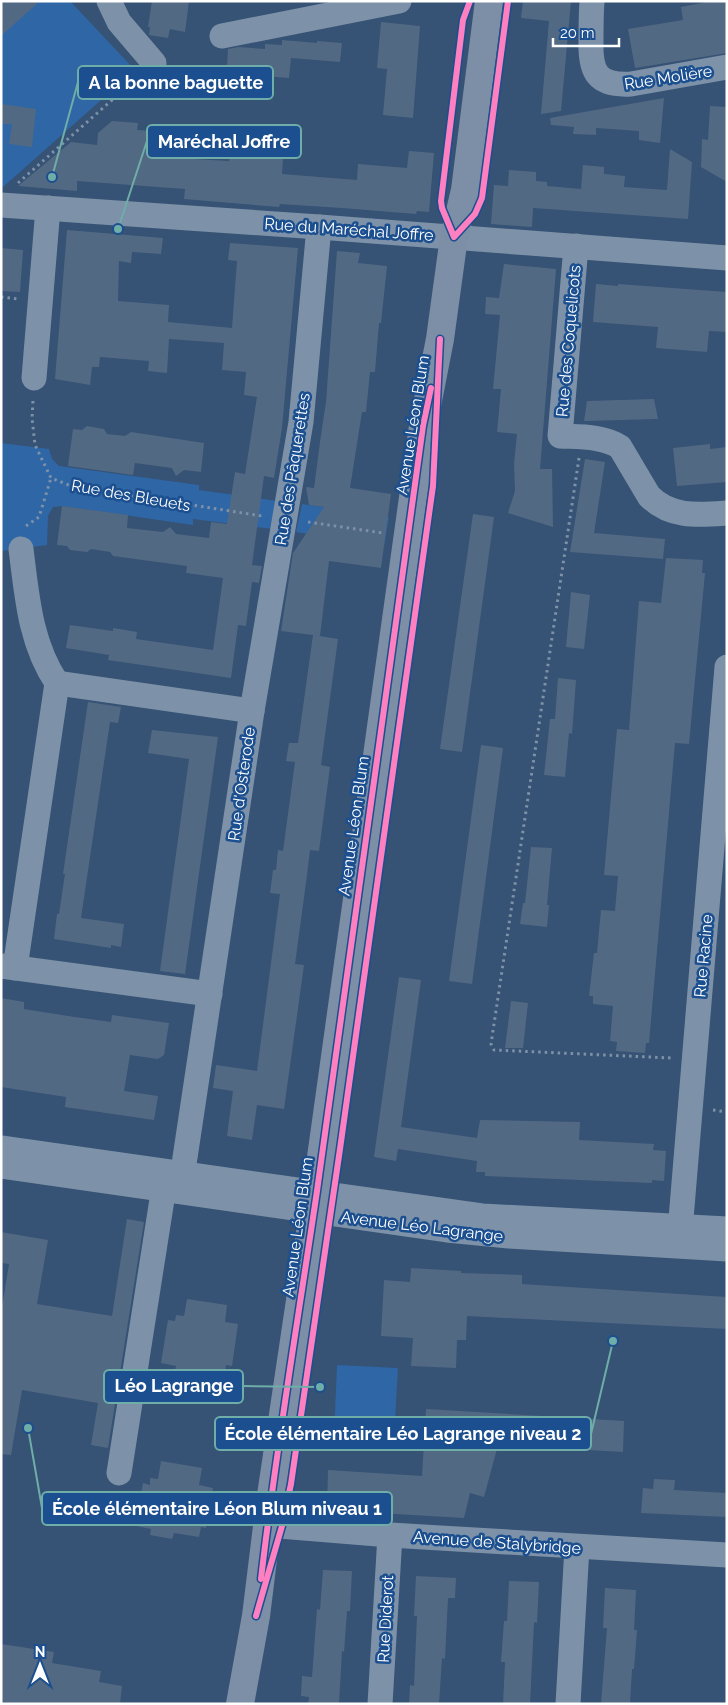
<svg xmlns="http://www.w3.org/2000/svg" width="728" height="1705" font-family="Raleway,sans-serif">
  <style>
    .green { fill: #2f66a5 }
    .building { fill: #526984 }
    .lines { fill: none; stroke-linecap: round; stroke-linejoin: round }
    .path { stroke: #7d92a8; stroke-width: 3; stroke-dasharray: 2.5 4; stroke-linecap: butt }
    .minor { stroke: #7d92a8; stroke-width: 25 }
    .major { stroke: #7d8ea7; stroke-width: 28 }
    .cycleway-casing { stroke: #1b4f8f; stroke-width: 9 }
    .cycleway { stroke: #ff80c0; stroke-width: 6 }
    .labels { text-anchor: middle; stroke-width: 5; stroke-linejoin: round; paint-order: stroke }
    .street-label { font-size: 16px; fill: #fff; stroke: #1b4f8f }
    .leader { fill: none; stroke: #6fada8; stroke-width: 2 }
    .callout-dot { fill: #6fada8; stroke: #1b4f8f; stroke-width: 2 }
    .callout { fill: #1b4f8f; stroke: #6fada8; stroke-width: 2 }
    .callout-label { font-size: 18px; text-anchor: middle; font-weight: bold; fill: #fff }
  </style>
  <rect width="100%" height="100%" fill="#365274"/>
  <g class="green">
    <path d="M1,1H70L135,70L3,187H1Z"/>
    <path d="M1,443L49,449L52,459L59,466L199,485V490L278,501L273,529L193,519V525L62,506L53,507L48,516L47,545L1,551Z"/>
    <path d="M302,504L389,517L384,546L296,532Z"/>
    <path d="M337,1365L398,1368L394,1439L334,1436Z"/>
  </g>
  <g class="building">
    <path d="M1,1H40L1,36Z"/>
    <path d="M152,1H189L185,32L170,29L168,38L149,35L150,27H148Z"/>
    <path d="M523,1H571L561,111L541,114L549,21L521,18Z"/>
    <path d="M712,1H727V53L635,68L628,29L683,20L681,7Z"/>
    <path d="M381,22L420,26L413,118L383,115L387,69L377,68Z"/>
    <path d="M282,40L317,43V41L342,43L340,62L291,58L289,78L237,74V68L227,67L228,49L238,47L265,49V44L282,45Z"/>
    <path d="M664,98L660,143L639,140V131L596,128V135L573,134L574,127L551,125L550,118Z"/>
    <path d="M1,104L36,109L32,147L9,144L12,124H1Z"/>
    <path d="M710,106L727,107V182L701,167L702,139L708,140Z"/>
    <path d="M112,121L138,123L137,130L178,133L176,158L229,161L230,156L283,159L282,174L357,180L358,164L407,168L409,151L434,153L429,212L417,211L416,214L342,208L280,204L279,207L184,199L185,189L77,181V191L18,186L71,142L97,145L98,133Z"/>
    <path d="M670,149L692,162L688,219L533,208L532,227L491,224L494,185L508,186L509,170L536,172V181L547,182V186L581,189L583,165L604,167V174L625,176L624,187L667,190Z"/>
    <path d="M67,230L163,238L161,254L132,252L131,263L119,261L118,301L169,305L168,322L232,328L237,261L228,260L230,243L298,248L282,428L274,478L264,476L252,565L262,566L259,583L252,582L246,626L238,625L231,678L108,660L109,655L66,648L70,625L113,631V628L137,632L136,639L213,650L223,578L186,573L187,566L113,556L110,552L91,549L87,552L70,550L67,546L57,545L62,506L128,515L127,528L163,532L170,527L176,534L209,538L211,522L227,524L235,472L245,474L257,397L244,395L246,372L222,370L224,343L169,339L167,373L148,371L149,361L100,357L99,367H92L90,385L55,379Z"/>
    <path d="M1,248L23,250L20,292L1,291Z"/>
    <path d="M337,251L360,253L358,263L387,266L381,323H379L375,372H370L366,412H362L350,488L391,494L381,568L329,561L320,636L313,635L338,639L321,765L330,767L319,851L310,850L307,875L295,964L304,965L284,1109L257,1105L252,1140L227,1136L233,1091L213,1088L216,1065L257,1071L280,894L270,893L273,870H276L278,850L283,851L295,762L286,761L289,743H298L313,635L281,631L293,553L324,507L309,505L306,487L314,488L320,442L326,402Z"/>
    <path d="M504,264L556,269L540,469H552L553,527L508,513L515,491L514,464L517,434L497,432L501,389H493L500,315L485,314L486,297L499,298Z"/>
    <path d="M596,284L618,286V284L727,292V332L709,331L707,352L656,348L658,327L593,322Z"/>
    <path d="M654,399L658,419L584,421L587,401Z"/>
    <path d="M87,426L104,429L107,434L125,436L131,432L204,443L201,472L184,470L176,476L172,468L135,463L133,475L68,466L73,429L82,430Z"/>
    <path d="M710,444V449L727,447V482L677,486L673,448Z"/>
    <path d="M585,459L605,462L594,533L665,539L663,559L570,552Z"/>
    <path d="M473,514L494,517L462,752L440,749Z"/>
    <path d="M666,558L703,560L702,573H705L689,744L675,743L649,1043H646L645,1053L616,1051L617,1042L610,1041L613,1006L593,1004V996H589L594,953H597L601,910L615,911L618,876L604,875L617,729L629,730L639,601L661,603Z"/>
    <path d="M571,592L590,595L584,649L566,647Z"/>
    <path d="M558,678L576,680L572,734L569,733L565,777L544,775L550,719H555Z"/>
    <path d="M88,702L121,707L118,723L110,722L81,918L124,924L121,947L111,945V948L54,939L57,914H59L65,874H63Z"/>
    <path d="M152,730L218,737L185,974L160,971L189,759L148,753Z"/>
    <path d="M481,745L503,748L472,984L449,981Z"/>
    <path d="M531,847L552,848L547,905H549L547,927L520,924L523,903H525Z"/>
    <path d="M399,977L421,980L401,1127L477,1138L480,1120L580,1122L579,1140L654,1144L653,1150L666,1151L664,1181L652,1180V1183L485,1176V1172H476L477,1161L398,1149L396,1161L374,1157Z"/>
    <path d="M1,998L24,1002V1009L68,1016L111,1022L112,1015L169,1023L164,1055L158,1059L130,1055L124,1091L158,1096L154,1120L65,1107L66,1097L1,1087Z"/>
    <path d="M511,1001L528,1003L523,1048H505Z"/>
    <path d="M127,1219L144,1222L108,1448L91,1445L98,1403L22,1390L11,1455L1,1454V1313L9,1264L1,1263V1232L48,1240L37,1304L112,1316Z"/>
    <path d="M411,1268L461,1271V1273L522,1275V1284L727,1297V1329L467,1316L466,1340H457L456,1368L411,1366L413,1338L381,1336L384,1280L410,1282Z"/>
    <path d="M187,1299L227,1305L225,1322L238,1324L232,1366L226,1365L225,1374L199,1369L198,1376L175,1372L176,1366L161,1363L168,1320L175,1321L176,1315L184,1316Z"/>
    <path d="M426,1409L624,1421L623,1452L498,1445L484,1497L470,1493L464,1518L327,1510L328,1470L422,1476Z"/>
    <path d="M161,1461L202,1468L199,1485L213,1488L206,1528L201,1527L199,1537L174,1533L172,1539L150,1535L151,1529L136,1526L143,1483L150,1485V1478L158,1479Z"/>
    <path d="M654,1479L675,1480L674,1490L727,1493V1517L641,1513L643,1488L653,1489Z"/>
    <path d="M323,1570L352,1571L350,1611H347L344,1652L342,1651L339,1704H308L309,1697L301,1696L302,1676L312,1677L317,1609L320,1610Z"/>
    <path d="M416,1576L456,1578L455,1598H448L445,1659L442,1658L439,1704H409L410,1685L414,1686L417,1616H414Z"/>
    <path d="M509,1581L539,1582L537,1623L534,1622L530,1704H503L505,1662H501L504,1621H507Z"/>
    <path d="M605,1588L636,1590L634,1630H637L634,1669H632L630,1704H601L607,1628H603Z"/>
    <path d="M1,1644L54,1652L52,1663L101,1671L99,1682L122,1686L120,1704H1Z"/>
  </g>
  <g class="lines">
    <g class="path">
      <path d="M18,183L137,78"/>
      <path d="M1,297L18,299"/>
      <path d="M33,401L32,418L35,445L51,478L71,486L262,516"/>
      <path d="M579,458L491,1044L494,1050L671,1058"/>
      <path d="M308,522L383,533"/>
      <path d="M26,526L39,517L51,478"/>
      <path d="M713,1110L727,1112"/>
    </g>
    <g class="minor">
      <path d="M109,1L119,22L154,63"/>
      <path d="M592,1C591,15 591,28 591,41C590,72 597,86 631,84L727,67"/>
      <path d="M222,36L399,1"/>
      <path d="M1,205L319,227L727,258"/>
      <path d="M576,246L560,436C580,437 603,436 620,447L649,496C670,518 699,515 727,513"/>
      <path d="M34,378L48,208"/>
      <path d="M57,683L252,711L180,1191"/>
      <path d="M252,711L301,422L319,227"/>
      <path d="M1,966L210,994"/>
      <path d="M15,968L57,683C30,643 27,596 21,549"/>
      <path d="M1,1148L482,1216L727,1229"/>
      <path d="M1,1166L447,1230L509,1236L727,1249"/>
      <path d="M679,1243L727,667"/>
      <path d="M119,1473L166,1174"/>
      <path d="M267,1525L390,1535L727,1555"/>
      <path d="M380,1704L390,1535"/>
      <path d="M568,1704L577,1547"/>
    </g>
    <path class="major" d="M240,1704L256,1616L270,1502L316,1193L423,426L440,339L454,237L465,190L489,1"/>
    <defs>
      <g id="cycleway">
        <path d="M470,1L463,20L441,201L442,208L454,237L475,214L482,198L508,1"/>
        <path d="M261,1579C276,1449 298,1320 317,1191C354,936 387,681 423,426L431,388"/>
        <path d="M256,1616L282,1526L291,1484L340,1149L433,486L440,339"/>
      </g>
    </defs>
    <use href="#cycleway" class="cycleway-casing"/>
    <use href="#cycleway" class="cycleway"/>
  </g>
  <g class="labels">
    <g class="street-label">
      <text transform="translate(668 77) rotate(-9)" y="6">Rue Molière</text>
      <text transform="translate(349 229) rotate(4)" y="6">Rue du Maréchal Joffre</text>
      <text transform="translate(568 341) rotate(-85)" y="6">Rue des Coquelicots</text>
      <text transform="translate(412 425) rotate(-81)" y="6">Avenue Léon Blum</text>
      <text transform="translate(292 469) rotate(-81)" y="6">Rue des Pâquerettes</text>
      <text transform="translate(131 495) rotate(10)" y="6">Rue des Bleuets</text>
      <text transform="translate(241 784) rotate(-82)" y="6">Rue d'Osterode</text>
      <text transform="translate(353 826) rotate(-82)" y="6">Avenue Léon Blum</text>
      <text transform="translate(703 956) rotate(-85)" y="6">Rue Racine</text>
      <text transform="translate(422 1226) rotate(7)" y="6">Avenue Léo Lagrange</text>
      <text transform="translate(297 1227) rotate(-82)" y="6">Avenue Léon Blum</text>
      <text transform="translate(497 1542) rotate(4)" y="6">Avenue de Stalybridge</text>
      <text transform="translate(385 1619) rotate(-87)" y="6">Rue Diderot</text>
    </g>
  </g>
  <path class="leader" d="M52 177L78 82M118 229L147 141M320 1387L243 1386M613 1341L591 1434M28 1428L42 1508"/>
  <g class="callout-dot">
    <circle cx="52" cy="177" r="5"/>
    <circle cx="118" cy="229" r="5"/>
    <circle cx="320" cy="1387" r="5"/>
    <circle cx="613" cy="1341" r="5"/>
    <circle cx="28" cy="1428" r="5"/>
  </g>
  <g class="callout">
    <rect x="78" y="66" width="195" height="33" rx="5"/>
    <rect x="147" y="125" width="154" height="33" rx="5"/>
    <rect x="104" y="1370" width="139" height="33" rx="5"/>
    <rect x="215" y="1417" width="376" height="33" rx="5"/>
    <rect x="42" y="1492" width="350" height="33" rx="5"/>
  </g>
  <g class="callout-label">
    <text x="176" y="89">A la bonne baguette</text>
    <text x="224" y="148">Maréchal Joffre</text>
    <text x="174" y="1392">Léo Lagrange</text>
    <text x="403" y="1440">École élémentaire Léo Lagrange niveau 2</text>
    <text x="217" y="1515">École élémentaire Léon Blum niveau 1</text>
  </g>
  <rect width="728" height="1705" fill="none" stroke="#ffffff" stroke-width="5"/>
  <g transform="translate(40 1665)" stroke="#1b4f8f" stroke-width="4" paint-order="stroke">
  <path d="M0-4L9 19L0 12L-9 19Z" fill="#ffffff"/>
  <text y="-8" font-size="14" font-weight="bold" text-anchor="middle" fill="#ffffff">N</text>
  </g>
  <path d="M553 38v8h66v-8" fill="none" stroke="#ffffff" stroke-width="2.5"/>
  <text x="560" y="38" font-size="15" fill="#ffffff" stroke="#1b4f8f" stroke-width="4" paint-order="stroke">20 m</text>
</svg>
